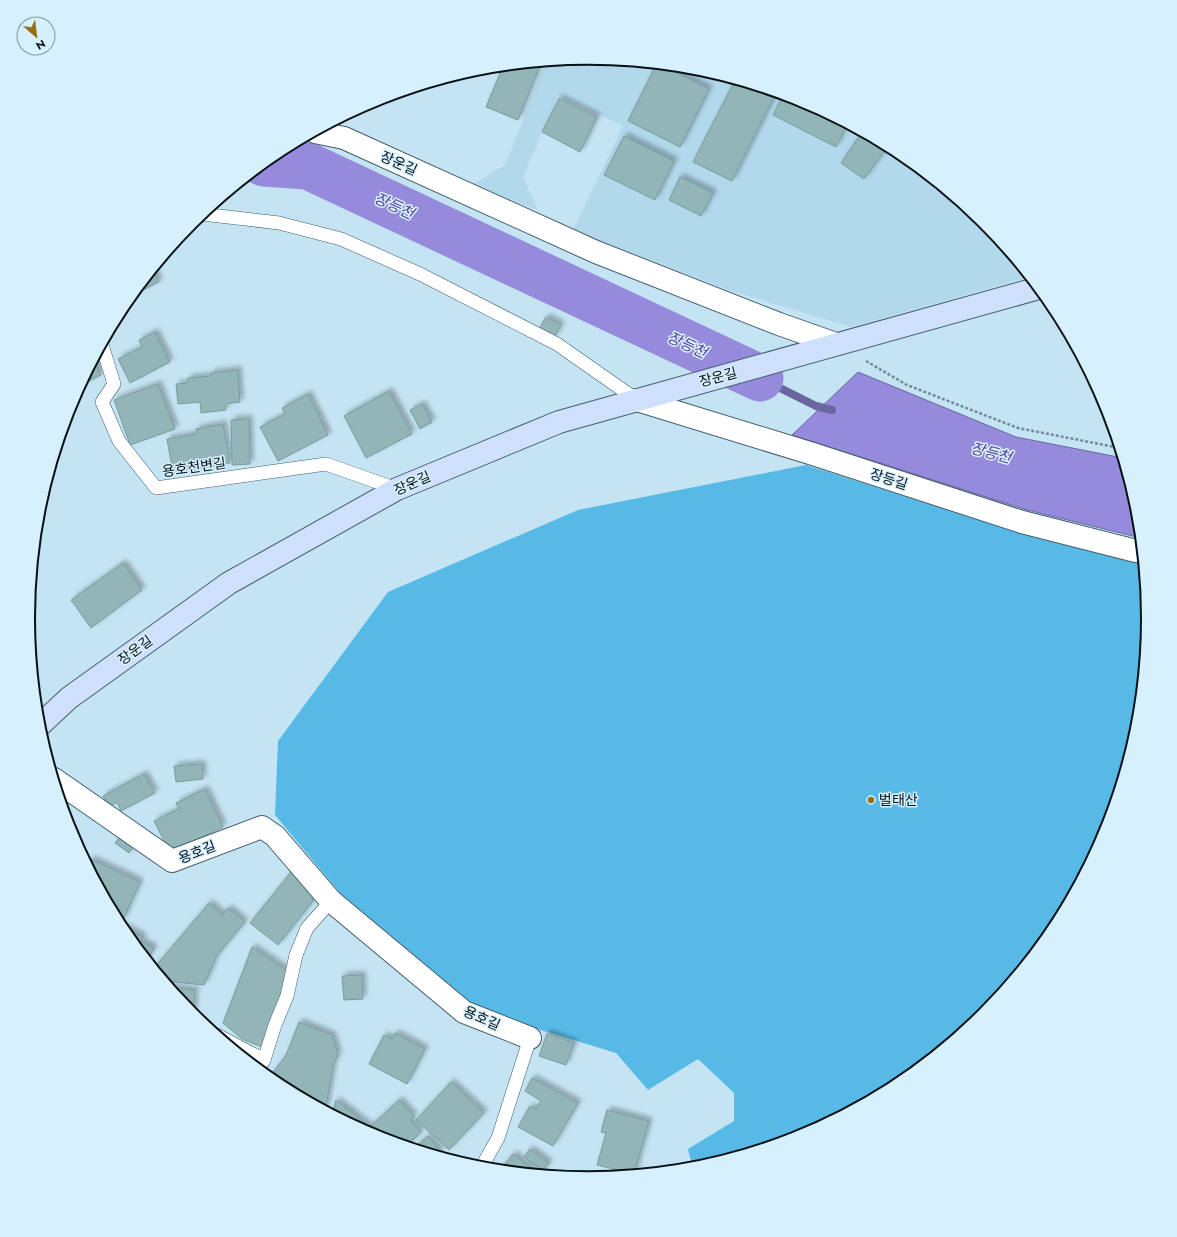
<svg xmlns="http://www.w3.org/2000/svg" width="1177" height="1237" font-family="Jost,'Noto Sans KR',sans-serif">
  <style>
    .built { fill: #b2d8ec }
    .green { fill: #57bae6 }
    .water { fill: #958adb; stroke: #6a66a0 }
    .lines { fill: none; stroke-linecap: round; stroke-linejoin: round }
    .stream { stroke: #6a66a0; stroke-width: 8 }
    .river { stroke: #958adb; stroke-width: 47 }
    .building { fill: #92b6b8; stroke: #789b9d; filter: url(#shadow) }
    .lane-casing { stroke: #435e6c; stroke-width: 14 }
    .street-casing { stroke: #435e6c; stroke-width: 24 }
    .secondary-casing { stroke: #435e6c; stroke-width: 24 }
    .path { stroke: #748b96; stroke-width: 2.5; stroke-dasharray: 3 2; stroke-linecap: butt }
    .lane { stroke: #fff; stroke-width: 13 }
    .street { stroke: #fff; stroke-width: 22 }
    .secondary { stroke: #cfe0fc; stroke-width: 22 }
    .poi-dot { fill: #956f18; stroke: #d7f0fd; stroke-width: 1.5 }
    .labels { text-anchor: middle; stroke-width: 3; stroke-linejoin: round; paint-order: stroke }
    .street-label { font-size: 14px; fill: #061116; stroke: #d7f0fd }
    .poi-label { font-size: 14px; fill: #061116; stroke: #d7f0fd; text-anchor: start }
    .water-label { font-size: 15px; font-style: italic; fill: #523c9b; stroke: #d7f0fd }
    .rim { fill: none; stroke: #061116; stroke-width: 2 }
  </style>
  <defs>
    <filter id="shadow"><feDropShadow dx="3.5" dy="-3.5" stdDeviation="2" flood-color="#0004"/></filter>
  </defs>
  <rect width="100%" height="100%" fill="#c5e4f3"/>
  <path class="built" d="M589,58L698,69L803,101L900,153L985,222L1030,277L851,327L728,290L573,230L623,126L558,95L523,177L538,210L470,186L505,165L546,62Z"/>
  <path class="green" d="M806,465L1028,535L1143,560L1149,619L1138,728L1106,833L1054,930L985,1015L900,1085L803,1136L693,1169L688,1149L734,1121V1093L698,1059L648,1090L616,1053L465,1007L340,893L275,815L278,741L388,592L578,510Z"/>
  <path class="water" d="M858,372L1016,437L1123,458L1138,509L1141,538L1027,510L792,435Z"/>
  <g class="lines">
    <path class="stream" d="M760,378L816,406L832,410"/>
    <path class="river" d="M264,163L308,166L760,378"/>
  </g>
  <g class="building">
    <path d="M541,63L518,120L486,107L503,66Z"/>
    <path d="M656,65H662L709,89L680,147L628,121Z"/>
    <path d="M690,68L698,69L717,75L714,80Z"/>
    <path d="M735,80L776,93L732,181L693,162Z"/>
    <path d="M783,95L803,101L847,124L836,147L773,115Z"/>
    <path d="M559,98L597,117L580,152L542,132Z"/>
    <path d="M862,132L888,146L864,179L841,163Z"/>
    <path d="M624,136L674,161L655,200L604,175Z"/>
    <path d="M680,177L713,193L701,216L669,200Z"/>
    <path d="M153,270L159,282L131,296Z"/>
    <path d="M546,317L561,325L554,338L539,329Z"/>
    <path d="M155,332L170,362L130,383L118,359L142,347L139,340Z"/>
    <path d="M94,361L101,375L81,385Z"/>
    <path d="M238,370L240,402L225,404L226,410L201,413L200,402L178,404L176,384L188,383V378L211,376V373Z"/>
    <path d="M158,384L175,429L130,445L114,400Z"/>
    <path d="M389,391L412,434L366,458L344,416Z"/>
    <path d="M308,394L328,435L278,461L260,427L285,414L282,408Z"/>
    <path d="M422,404L432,422L420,429L410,410Z"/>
    <path d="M249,419L250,464L232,465L231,420Z"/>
    <path d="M223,424L230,463L173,473L167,439L197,434L196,429Z"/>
    <path d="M123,563L142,590L91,628L71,600Z"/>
    <path d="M202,764L203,779L176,782L174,766Z"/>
    <path d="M144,774L155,793L121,811L117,802L109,807L103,796Z"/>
    <path d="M205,789L223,827L170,853L154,821L179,809L176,803Z"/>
    <path d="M121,835L134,846L129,853L115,843Z"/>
    <path d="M91,859L140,882L123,920L115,916L88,865Z"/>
    <path d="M291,872L308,886L313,901L278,945L250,923Z"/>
    <path d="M209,903L223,915L228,908L245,922L216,957L204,985L164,981L154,968Z"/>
    <path d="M121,925L143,937L141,941L154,948L147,960L122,930Z"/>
    <path d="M252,947L290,973L262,1047L242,1039L223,1023Z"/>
    <path d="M362,975L363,999L344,1000L342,976Z"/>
    <path d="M169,987L195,990L193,1014H192Z"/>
    <path d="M299,1022L332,1035L338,1054L333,1065L326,1107L324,1110L277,1084L269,1078L286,1055Z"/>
    <path d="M395,1033L425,1049L407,1084L369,1064L384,1035L392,1039Z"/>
    <path d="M547,1033L574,1043L566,1065L539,1056Z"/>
    <path d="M532,1078L578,1103L553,1146L518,1127L530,1106L536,1110L541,1101L525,1091Z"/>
    <path d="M451,1082L484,1113L449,1150L416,1120Z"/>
    <path d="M336,1100L370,1127L399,1100L414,1116L410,1120L421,1132L407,1146L374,1136L332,1114Z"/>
    <path d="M607,1110L649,1121L634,1174L597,1165L606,1133L601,1132Z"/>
    <path d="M428,1136L441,1152L437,1155L414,1148Z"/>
    <path d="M530,1149L549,1163L543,1171L524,1157Z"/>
    <path d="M513,1154L539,1174L500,1170Z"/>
  </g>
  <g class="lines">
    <defs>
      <g id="lane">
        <path d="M202,214L279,223L341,239L420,274L557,344L637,400"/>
        <path d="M102,345L114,384L102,402L119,441L156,488L326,464L397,489"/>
        <path d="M217,1035L264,1060"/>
        <path d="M258,1069L264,1060L275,1025L287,996L296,955L307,928L331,901"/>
        <path d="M481,1168L498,1138L530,1038"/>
      </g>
      <g id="street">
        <path d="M315,132L344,138L596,252L779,324L836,344"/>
        <path d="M637,400L813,454L1022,522L1136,551H1142"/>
        <path d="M54,779L172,861L262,827L275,836L331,901L464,1012L530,1038"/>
      </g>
      <path id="secondary" d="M39,726L69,698L229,583L397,489L559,422L1039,288"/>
    </defs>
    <use href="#lane" class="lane-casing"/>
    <use href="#street" class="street-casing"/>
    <use href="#secondary" class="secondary-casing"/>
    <path class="path" d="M866,361L907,385L1018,428L1120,448"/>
    <use href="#lane" class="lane"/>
    <use href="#street" class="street"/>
    <use href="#secondary" class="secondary"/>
  </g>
  <circle class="poi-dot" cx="871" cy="800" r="4"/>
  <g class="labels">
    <g class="street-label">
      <text transform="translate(399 163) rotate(24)" y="5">장운길</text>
      <text transform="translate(718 377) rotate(-15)" y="5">장운길</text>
      <text transform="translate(194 467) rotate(-8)" y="5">용호천변길</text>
      <text transform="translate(889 479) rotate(18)" y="5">장등길</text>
      <text transform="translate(412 483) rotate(-24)" y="5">장운길</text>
      <text transform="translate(135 650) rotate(-36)" y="5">장운길</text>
      <text transform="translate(197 852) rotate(-21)" y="5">용호길</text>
      <text transform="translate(482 1018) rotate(24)" y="5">용호길</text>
    </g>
    <g class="poi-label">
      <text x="879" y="805">벌태산</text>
    </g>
    <g class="water-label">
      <text transform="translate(394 206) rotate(25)" y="5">장등천</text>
      <text transform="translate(687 345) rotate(25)" y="5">장등천</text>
      <text transform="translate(991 453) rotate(15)" y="5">장등천</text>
    </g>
  </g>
  <path d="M0 0H1177V1237H0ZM35 618a553 553 0 1 1 1106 0a553 553 0 1 1-1106 0Z" fill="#d7f0fd" fill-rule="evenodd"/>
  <path class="rim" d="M35 618a553 553 0 1 1 1106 0a553 553 0 1 1-1106 0Z"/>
  <g transform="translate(36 36) rotate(152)"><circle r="19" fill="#d7f0fd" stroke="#8397a1"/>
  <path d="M0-3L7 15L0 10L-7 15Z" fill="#956f18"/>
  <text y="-6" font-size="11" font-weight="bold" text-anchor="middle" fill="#061116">N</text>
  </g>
</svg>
